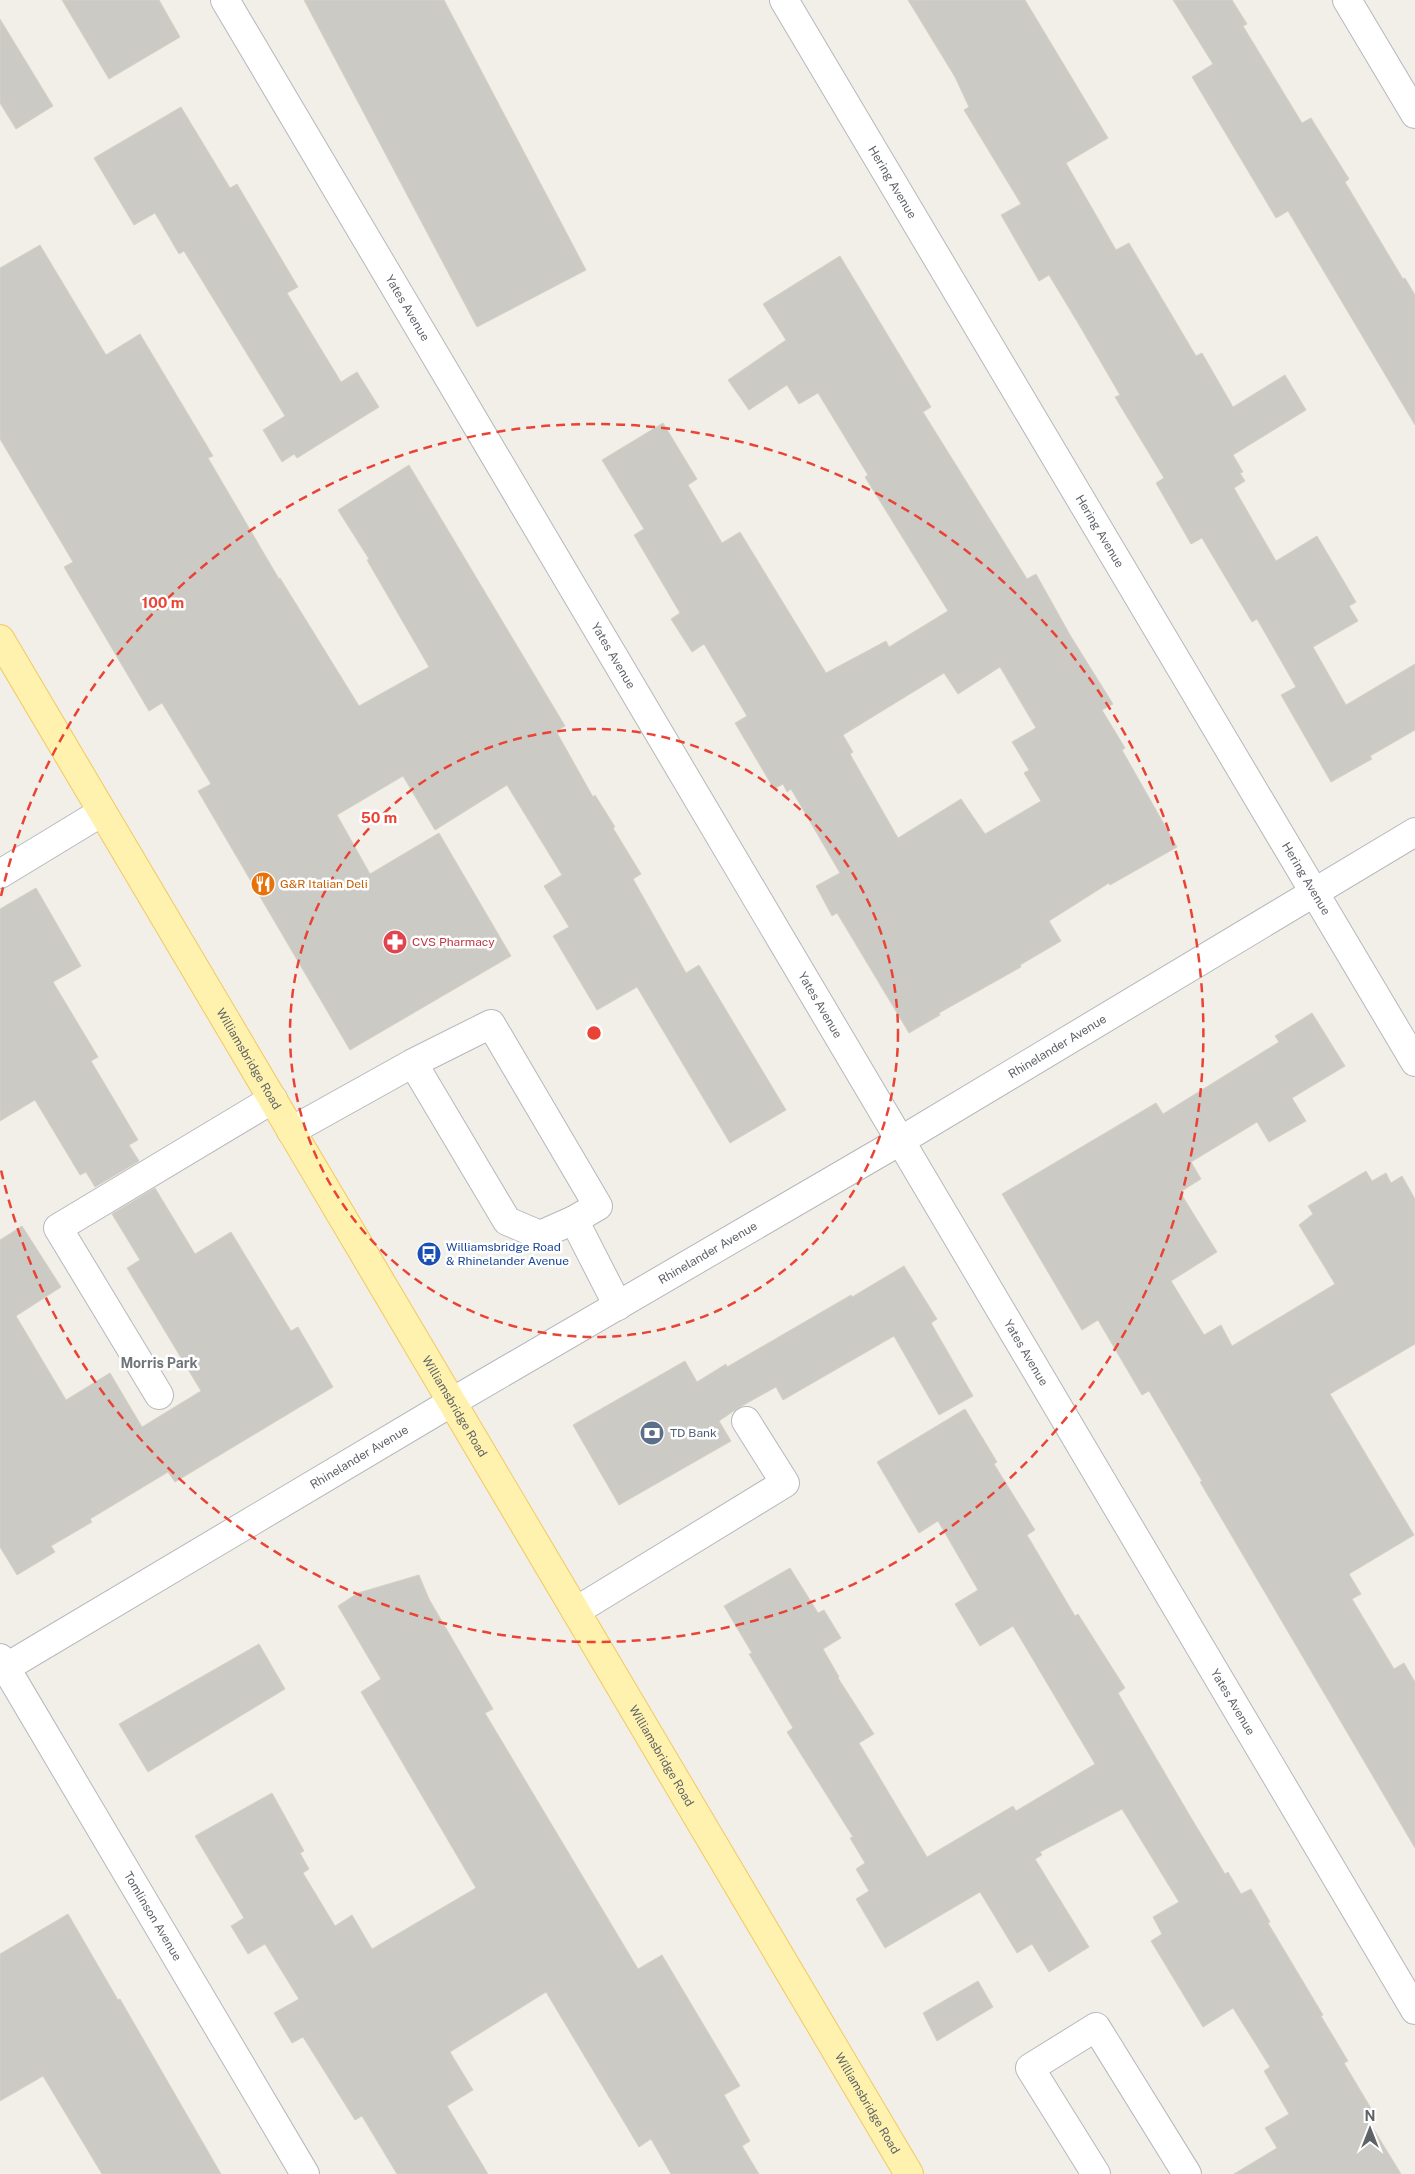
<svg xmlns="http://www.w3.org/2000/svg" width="1415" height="2174" font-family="'Public Sans',sans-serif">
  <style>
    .building { fill: #cccac5; stroke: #d6d1c6; fill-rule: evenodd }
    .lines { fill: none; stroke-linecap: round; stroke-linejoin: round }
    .minor-casing { stroke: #b5b8bc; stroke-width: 30 }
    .major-casing { stroke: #f2c960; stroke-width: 30 }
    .minor { stroke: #fff; stroke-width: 28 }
    .major { stroke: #fff2af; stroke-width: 28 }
    .ring { fill: none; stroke: #ea4335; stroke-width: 2.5; stroke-dasharray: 9 6 }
    .labels { text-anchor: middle; stroke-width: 5; stroke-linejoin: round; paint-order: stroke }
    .street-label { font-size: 12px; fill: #5f6368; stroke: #fff }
    .food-label { font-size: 12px; fill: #c56008; stroke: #fff; text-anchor: start }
    .health-label { font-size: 12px; fill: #be3a42; stroke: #fff; text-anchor: start }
    .transit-label { font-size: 12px; fill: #164399; stroke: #fff; text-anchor: start }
    .service-label { font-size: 12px; fill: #4e5e75; stroke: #fff; text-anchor: start }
    .neighbourhood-label { font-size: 14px; font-weight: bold; fill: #70757a; stroke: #fff }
    .centre { fill: #ea4335; stroke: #fff; stroke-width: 2.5 }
    .ring-label { font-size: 15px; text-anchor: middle; font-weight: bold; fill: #ea4335; stroke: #fff; stroke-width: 5; stroke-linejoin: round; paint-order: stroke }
  </style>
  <rect width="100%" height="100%" fill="#f1efe8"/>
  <g class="building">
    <path d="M62,0H159L180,37L109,79Z"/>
    <path d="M304,0H444L586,270L477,327Z"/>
    <path d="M908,0H1025L1108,138L1066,163L1116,250L1129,243L1196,356L1202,353L1233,407L1285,375L1306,410L1233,455L1243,472L1240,473L1245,481L1234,488L1276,561L1317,536L1356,602L1349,606L1358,621L1313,647L1346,705L1415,664V730L1370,756L1372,759L1331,782L1281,695L1296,687L1257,619L1252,622L1202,538L1191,544L1156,483L1164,478L1115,397L1120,395L1078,323L1049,275L1039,281L1001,215L1021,204L964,110L969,107L955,77Z"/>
    <path d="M1173,0H1232L1247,24L1243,26L1302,123L1311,118L1349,179L1345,182L1403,279L1405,278L1415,295V425L1288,211L1276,218L1192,77L1213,64Z"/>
    <path d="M0,19L53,106L16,129L0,103Z"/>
    <path d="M181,107L230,188L237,184L298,287L287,293L341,382L357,372L379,407L297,458L294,454L282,462L263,430L285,416L184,251L179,254L155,213L134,225L94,158Z"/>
    <path d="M40,245L106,355L140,334L213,456L208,458L279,579L280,578L359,706L429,667L367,560L369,559L338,510L409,465L565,726L556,731L593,797L595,795L615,827L613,828L641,874L633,879L686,973L699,965L786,1110L730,1143L637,987L597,1010L553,936L569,927L544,886L562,875L507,785L435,830L403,776L337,815L370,874L439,833L511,956L350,1050L198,791L211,784L162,703L149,711L64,567L73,562L0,439V268Z"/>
    <path d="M840,256L931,407L923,412L1027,579L1036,574L1070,635L1113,704L1102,710L1125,748L1122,750L1177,847L1110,885L1109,883L1049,921L1061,941L1020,965L1021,967L939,1013L940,1015L909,1033L837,913L832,916L816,886L840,873L791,789L787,792L783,784L774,789L735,723L747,716L704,644L692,652L671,619L680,613L634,535L644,529L602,460L663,423L697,479L688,485L722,543L740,532L826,673L886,641L889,647L948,611L865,477L868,475L818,393L799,404L787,385L749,410L728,380L786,340L763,304ZM1000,667L1036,728L1012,742L1029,770L1024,773L1041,801L985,834L961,799L898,838L850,754L853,752L843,735L944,673L958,694Z"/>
    <path d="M36,888L81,966L53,982L98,1057L91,1061L138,1140L129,1145L139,1161L95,1187L86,1172L80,1175L35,1100L0,1121V909Z"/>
    <path d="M1312,1013L1345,1066L1292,1098L1306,1121L1269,1142L1257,1122L1191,1162L1201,1179L1180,1192L1217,1252L1171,1281L1204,1335L1221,1325L1232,1346L1335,1284L1299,1225L1313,1214L1308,1206L1366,1171L1372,1181L1386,1173L1391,1183L1402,1176L1415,1199V1344L1330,1394L1414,1535L1349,1574L1361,1594L1352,1599L1394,1669L1404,1663L1415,1682V1848L1200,1482L1202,1481L1149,1391L1142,1395L1098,1320L1082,1330L1002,1194L1156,1103L1163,1114L1279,1042L1275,1036Z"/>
    <path d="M155,1188L195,1254L231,1232L291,1331L298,1327L333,1387L175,1482L168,1472L90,1519L92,1522L51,1546L55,1552L17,1575L0,1547V1240L22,1226L61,1287L16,1316L66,1400L110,1373L142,1427L201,1391L127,1268L140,1260L112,1214Z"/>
    <path d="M904,1266L937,1319L931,1323L973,1396L939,1415L894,1336L783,1400L776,1387L738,1408L719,1421L731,1441L619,1505L573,1425L685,1361L697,1382L726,1364L727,1367L851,1295L852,1297Z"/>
    <path d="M965,1409L997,1462L994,1464L1035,1530L1027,1535L1075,1616L1078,1614L1125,1688L1118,1693L1190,1816L1225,1874L1228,1872L1241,1894L1251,1889L1270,1922L1268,1923L1323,2015L1321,2016L1348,2061L1344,2063L1372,2110L1365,2115L1401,2174H1234L1277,2148L1265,2128L1289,2114L1264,2071L1270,2067L1233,2008L1203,2027L1151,1941L1162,1934L1153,1917L1179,1902L1122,1809L1040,1852L1042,1855L1035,1859L1089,1947L1049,1972L1032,1944L1017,1953L980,1892L885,1948L856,1899L869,1891L856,1869L865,1863L850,1838L853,1837L787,1732L793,1728L749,1654L752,1653L724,1606L790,1568L818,1613L824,1610L841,1638L823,1649L839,1677L838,1678L874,1734L859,1743L927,1857L1013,1806L1016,1811L1095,1764L1013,1626L980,1646L955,1604L978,1590L938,1521L919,1533L877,1462Z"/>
    <path d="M419,1575L429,1599L493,1709L485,1713L638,1969L662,1955L740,2086L724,2095L750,2141L742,2146L759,2174H671L651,2139L639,2147L546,1992L450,2052L473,2090L447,2106L488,2174H397L362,2116L355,2120L303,2037L292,2043L274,2013L299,1999L265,1944L248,1954L231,1926L244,1918L195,1836L272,1793L304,1851L300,1853L309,1869L303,1873L335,1926L352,1915L372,1949L476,1888L361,1692L381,1679L338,1606L358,1593Z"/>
    <path d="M259,1644L285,1689L148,1772L119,1724Z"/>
    <path d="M68,1914L118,2000L120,1999L221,2174H102L43,2076L0,2101V1954Z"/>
    <path d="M978,1981L993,2007L937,2041L923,2013Z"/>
  </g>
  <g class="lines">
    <defs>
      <g id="minor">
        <path id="s1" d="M225,0L1415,2010"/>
        <path id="s2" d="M784,0L1415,1062"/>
        <path d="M1347,0L1415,114"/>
        <path d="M0,874L102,812"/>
        <path d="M291,1131L413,1063L491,1024L598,1206L574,1220L540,1235L507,1221L413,1063"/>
        <path d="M574,1220L618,1306"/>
        <path d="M159,1395L58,1228L273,1099"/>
        <path d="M576,1611L785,1483L746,1421"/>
        <path id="s3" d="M0,1658L305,2174"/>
        <path id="s4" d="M0,1671L452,1402L900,1141L1415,832"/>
        <path d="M1096,2174L1030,2068L1096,2027L1187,2174"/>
      </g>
      <g id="major">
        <path id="s5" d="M0,639L909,2174"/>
      </g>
    </defs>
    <use href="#minor" class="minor-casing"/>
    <use href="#major" class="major-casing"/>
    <use href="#minor" class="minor"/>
    <use href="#major" class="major"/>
  </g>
  <g class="ring">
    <circle cx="594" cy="1033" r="304"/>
    <path d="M1 896A609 609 0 1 1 1 1170"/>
  </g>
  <defs>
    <symbol id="restaurant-disc" viewBox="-11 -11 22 22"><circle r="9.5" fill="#e8710a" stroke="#fff"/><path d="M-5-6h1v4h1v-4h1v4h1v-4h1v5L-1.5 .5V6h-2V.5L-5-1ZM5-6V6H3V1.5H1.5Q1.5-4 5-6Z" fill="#fff"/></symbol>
    <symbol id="pharmacy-disc" viewBox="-11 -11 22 22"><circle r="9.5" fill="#e0444e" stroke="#fff"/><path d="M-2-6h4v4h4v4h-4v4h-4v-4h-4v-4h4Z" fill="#fff"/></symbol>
    <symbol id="bus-disc" viewBox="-11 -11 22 22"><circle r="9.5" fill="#1a4fb4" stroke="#fff"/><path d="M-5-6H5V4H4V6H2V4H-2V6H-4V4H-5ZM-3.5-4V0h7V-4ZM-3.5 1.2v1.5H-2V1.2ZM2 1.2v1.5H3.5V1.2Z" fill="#fff"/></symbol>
    <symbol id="bank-disc" viewBox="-11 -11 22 22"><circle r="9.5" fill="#5c6f8a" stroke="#fff"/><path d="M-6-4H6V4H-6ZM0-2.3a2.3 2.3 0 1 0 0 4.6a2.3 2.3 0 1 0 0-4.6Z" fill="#fff"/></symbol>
  </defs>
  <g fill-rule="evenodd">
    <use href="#restaurant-disc" x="249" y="870" width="28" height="28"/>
    <use href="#pharmacy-disc" x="381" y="928" width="28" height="28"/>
    <use href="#bus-disc" x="415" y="1240" width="28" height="28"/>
    <use href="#bank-disc" x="638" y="1419" width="28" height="28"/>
  </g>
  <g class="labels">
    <g class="street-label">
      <text dy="4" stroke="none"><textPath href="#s2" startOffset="212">Hering Avenue</textPath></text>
      <text dy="4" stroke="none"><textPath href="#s1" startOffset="358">Yates Avenue</textPath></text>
      <text dy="4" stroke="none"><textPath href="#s2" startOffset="618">Hering Avenue</textPath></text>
      <text dy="4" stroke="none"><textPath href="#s1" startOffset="762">Yates Avenue</textPath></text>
      <text dy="4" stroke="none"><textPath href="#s2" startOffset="1022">Hering Avenue</textPath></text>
      <text dy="4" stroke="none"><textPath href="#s1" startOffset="1168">Yates Avenue</textPath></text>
      <text dy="4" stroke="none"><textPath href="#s4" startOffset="1228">Rhinelander Avenue</textPath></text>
      <text dy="4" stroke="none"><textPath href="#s5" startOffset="488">Williamsbridge Road</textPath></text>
      <text dy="4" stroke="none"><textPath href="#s4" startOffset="822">Rhinelander Avenue</textPath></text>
      <text dy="4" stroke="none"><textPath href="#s1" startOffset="1572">Yates Avenue</textPath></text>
      <text dy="4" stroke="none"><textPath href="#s5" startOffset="892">Williamsbridge Road</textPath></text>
      <text dy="4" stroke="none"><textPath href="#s4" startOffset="418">Rhinelander Avenue</textPath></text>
      <text dy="4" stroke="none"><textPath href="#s1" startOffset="1978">Yates Avenue</textPath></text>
      <text dy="4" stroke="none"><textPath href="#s5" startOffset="1298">Williamsbridge Road</textPath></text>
      <text dy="4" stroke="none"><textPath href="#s3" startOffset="300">Tomlinson Avenue</textPath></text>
      <text dy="4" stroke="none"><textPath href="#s5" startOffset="1702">Williamsbridge Road</textPath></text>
    </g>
    <g class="food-label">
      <text x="280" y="888">G&amp;R Italian Deli</text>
    </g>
    <g class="health-label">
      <text x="412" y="946">CVS Pharmacy</text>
    </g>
    <g class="transit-label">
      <text x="446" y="1251">Williamsbridge Road<tspan x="446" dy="14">&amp; Rhinelander Avenue</tspan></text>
    </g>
    <g class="service-label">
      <text x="670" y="1437">TD Bank</text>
    </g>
    <g class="neighbourhood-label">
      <text x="159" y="1368">Morris Park</text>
    </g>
  </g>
  <circle cx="594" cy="1033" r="8" class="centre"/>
  <g class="ring-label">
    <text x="163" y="608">100 m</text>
    <text x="379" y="823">50 m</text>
  </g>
  <g transform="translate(1370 2129)" stroke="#ffffff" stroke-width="4" paint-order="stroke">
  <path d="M0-4L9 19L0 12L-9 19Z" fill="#5f6368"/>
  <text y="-8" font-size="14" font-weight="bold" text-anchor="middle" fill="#5f6368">N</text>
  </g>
</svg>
